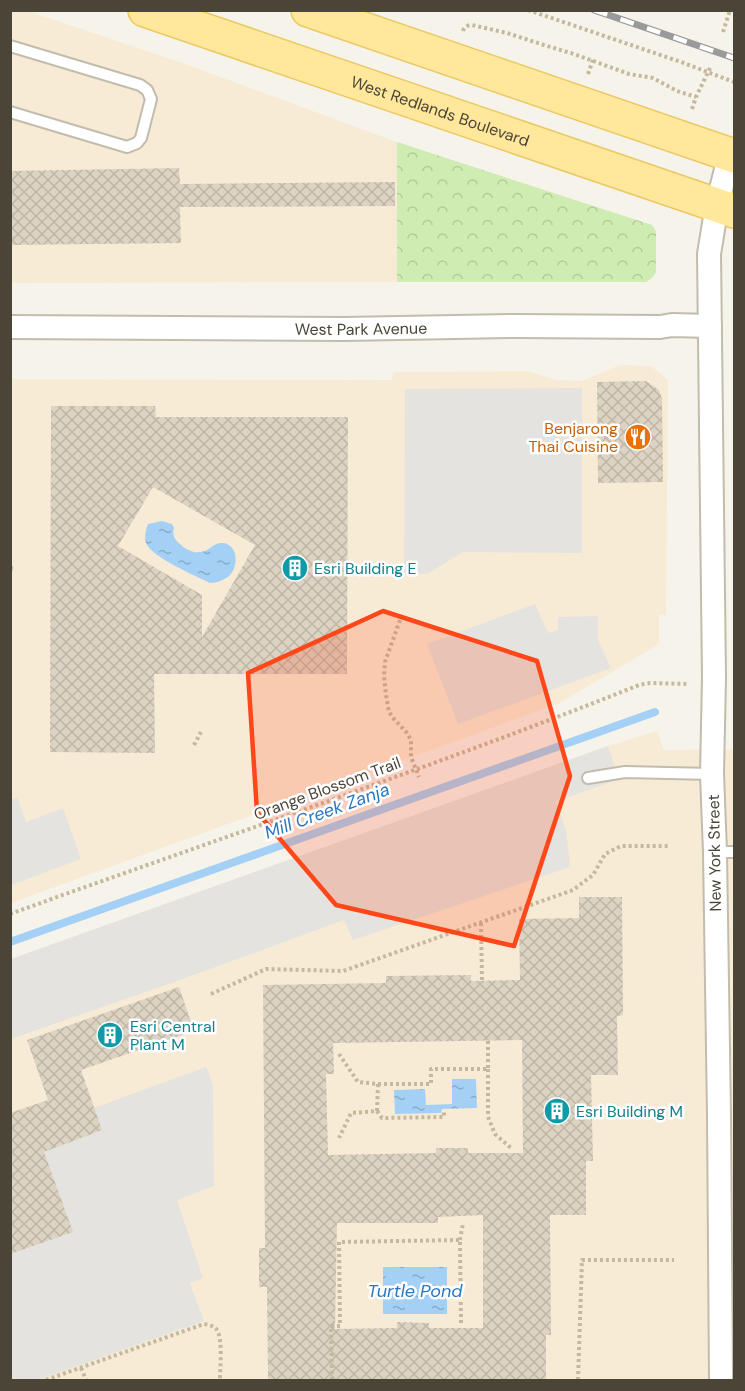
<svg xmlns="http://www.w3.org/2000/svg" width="745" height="1391" font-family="'DM Sans',sans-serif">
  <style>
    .commercial { fill: #f8ebd6 }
    .forest { fill: url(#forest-crowns) }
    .parking { fill: #e5e3df }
    .water { fill: url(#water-ripples) }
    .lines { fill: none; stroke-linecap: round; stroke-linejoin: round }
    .stream { stroke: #a5d0f5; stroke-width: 8 }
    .building { fill: url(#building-cross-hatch); fill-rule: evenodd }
    .lane-casing { stroke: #c2bcad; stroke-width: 14 }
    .street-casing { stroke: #c2bcad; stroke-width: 26 }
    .primary-casing { stroke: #ebc964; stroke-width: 36 }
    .path { stroke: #c5b99d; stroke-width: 4; stroke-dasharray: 3 3; stroke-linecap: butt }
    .lane { stroke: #fff; stroke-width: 10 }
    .street { stroke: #fff; stroke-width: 22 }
    .primary { stroke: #ffe79b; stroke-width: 33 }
    .rail-casing { stroke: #9a9a9a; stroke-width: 7 }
    .rail { stroke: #fff; stroke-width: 4.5; stroke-dasharray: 14; stroke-linecap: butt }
    .marked { fill: #ff4719; fill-opacity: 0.2; stroke: #ff4719; stroke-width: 4.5; stroke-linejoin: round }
    .labels { text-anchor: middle; stroke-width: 5; stroke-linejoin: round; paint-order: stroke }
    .street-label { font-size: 16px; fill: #4b4538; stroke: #fff }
    .food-label { font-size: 16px; fill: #c56008; stroke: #fff; text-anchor: end }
    .culture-label { font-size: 16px; fill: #0d838f; stroke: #fff; text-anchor: start }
    .water-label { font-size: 18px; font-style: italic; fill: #2978bf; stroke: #fff }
  </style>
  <defs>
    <pattern id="forest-crowns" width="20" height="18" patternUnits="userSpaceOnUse" patternTransform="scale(1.5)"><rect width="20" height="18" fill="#cfecb2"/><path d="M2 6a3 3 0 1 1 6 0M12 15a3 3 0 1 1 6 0" fill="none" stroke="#b3cc9a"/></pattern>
    <pattern id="water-ripples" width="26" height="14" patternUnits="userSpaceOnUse" patternTransform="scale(1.5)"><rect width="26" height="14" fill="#a5d0f5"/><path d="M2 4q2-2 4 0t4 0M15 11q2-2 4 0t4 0" fill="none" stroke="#88abc7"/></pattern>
    <pattern id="building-cross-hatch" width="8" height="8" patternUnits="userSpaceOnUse" patternTransform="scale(1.5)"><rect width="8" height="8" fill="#dcd3c2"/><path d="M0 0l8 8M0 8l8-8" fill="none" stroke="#beb6a7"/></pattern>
  </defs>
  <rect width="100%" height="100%" fill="#f6f3eb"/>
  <g class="commercial">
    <path d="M10,11H28L180,62L397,142V282L11,283Z"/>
    <path d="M620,365L651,366L668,380L666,615H659V644L560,703L11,903V379L392,380L393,372L527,371L556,380L582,381Z"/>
    <path d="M657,731L664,750L734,749V1380H11V959L608,746Z"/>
  </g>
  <path class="forest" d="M397,142L652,225L656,231V272L653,277L646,282H397Z"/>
  <g class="parking">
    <path d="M582,388V553L463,552L427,574L404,573L405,389Z"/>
    <path d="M535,604L548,633L558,630V617L598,616V640L611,668L458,724L427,644Z"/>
    <path d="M608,746L619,779L555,802L566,829L570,867L353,940L344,920L180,980L11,1039V959Z"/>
    <path d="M17,797L26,822L63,808L81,859L11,885V800Z"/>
    <path d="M206,1067L213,1084L214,1186L177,1200L203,1278L190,1283L204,1321L38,1380H11V1138Z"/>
  </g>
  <g class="water">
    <path d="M162,521L172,524L174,528C172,535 174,539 180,544C188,552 200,556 210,548C214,545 217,543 223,543C239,545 239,568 228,577C223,580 216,583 210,583C196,576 151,557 146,543C144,538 146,529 148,524Z"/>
    <path d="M452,1079H476L477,1108L442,1109L441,1113L395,1114L394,1090L425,1089L426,1105L452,1104Z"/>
    <rect x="383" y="1267" width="64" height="47"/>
  </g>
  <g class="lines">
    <path class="stream" d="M10,942L655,712"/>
  </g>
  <g class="building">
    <path d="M179,168L180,184L395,182V206L180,207L181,243L10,245V171Z"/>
    <path d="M646,381L659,390L662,399L663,482L598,483L597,382Z"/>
    <path d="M51,406H155L156,417H348L347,674H154L155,753L50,752ZM153,487L255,545L202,637V595L118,546Z"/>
    <path d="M579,897H622L623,1015L617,1016L618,1075H591L593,1161H586V1215H550L551,1335H546V1380H268L267,1287H259V1248H265L263,985L386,983V976L471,975V981L520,980L519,919L579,918ZM522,1040L523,1153H468V1148H436V1153L328,1155L326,1074H334L333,1043ZM483,1215V1328H429V1323L397,1322V1328L335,1329L337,1223H438V1217Z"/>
    <path d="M179,987L194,1031L81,1070L102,1130L44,1152L73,1232L10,1254V1113L48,1100L27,1040Z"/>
  </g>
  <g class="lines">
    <defs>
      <g id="lane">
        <path d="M10,46L140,85L147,90L151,99L141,138L137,143L127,147L10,112"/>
        <path d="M588,778L625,772L712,774"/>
        <path d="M715,852H734"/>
      </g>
      <g id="street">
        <path id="s1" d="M10,327L344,329L514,326L660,327L672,325L710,326"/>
        <path d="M721,1380L719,1115L715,852L712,774L714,678L709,254L717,205L730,154"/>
      </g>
      <g id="primary">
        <path id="s2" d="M145,10L734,211"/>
        <path d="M308,10L734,156"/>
      </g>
    </defs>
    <use href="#lane" class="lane-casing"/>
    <use href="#street" class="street-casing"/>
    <use href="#primary" class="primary-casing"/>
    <g class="path">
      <path d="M528,10L681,62L734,82"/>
      <path d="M463,31C464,27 468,25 472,25L507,33L544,45L574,54L629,74L653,78L677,91L696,97"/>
      <path d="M723,32L730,10"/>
      <path d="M588,74L593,60"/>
      <path d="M692,109L696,97L711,66"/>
      <path d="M10,568L14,569"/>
      <path d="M400,620L385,662L384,676L386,695L389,712L394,719L408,734L411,741V757L419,777"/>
      <path d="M194,745L201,732"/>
      <path d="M10,914C220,838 431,768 639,685L650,683L689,684"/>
      <path d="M481,923L482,981"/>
      <path d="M211,994L266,969L343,971L573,890L593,875L605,854L621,846H670"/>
      <path d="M339,1054L358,1082L378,1084L377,1111L351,1113L339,1138"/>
      <path d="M488,1069V1117L495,1134L511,1148"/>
      <path d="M378,1084H431V1069H488V1040"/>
      <path d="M377,1111L382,1118L444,1117V1112"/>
      <path d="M460,1240L463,1223"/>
      <path d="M81,1368L86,1380"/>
      <path d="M46,1380L204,1324C209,1325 215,1326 217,1330C223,1340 220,1369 220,1380"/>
      <path d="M332,1380L331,1326H340L339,1242L460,1240L461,1324"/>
      <path d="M578,1380L582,1260H674"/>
    </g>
    <use href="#lane" class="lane"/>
    <use href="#street" class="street"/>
    <use href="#primary" class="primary"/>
    <defs>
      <path id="rail" d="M594,10L734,58"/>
    </defs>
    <use href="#rail" class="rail-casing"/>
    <use href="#rail" class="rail"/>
  </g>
  <path class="marked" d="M383,611L537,661L570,776L514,946L336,905L257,812L248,673Z"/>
  <defs>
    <symbol id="restaurant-disc" viewBox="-11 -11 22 22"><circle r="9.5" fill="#e8710a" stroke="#fff"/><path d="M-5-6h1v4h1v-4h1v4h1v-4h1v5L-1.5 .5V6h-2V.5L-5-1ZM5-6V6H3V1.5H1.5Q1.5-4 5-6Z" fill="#fff"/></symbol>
    <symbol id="building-disc" viewBox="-11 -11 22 22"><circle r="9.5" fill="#0f9aa8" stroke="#fff"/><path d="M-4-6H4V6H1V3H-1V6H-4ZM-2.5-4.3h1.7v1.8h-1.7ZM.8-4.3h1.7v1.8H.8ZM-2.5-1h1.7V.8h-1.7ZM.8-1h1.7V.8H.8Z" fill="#fff"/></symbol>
  </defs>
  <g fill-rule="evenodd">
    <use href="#restaurant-disc" x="623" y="422" width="30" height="30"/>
    <use href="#building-disc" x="280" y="553" width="30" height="30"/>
    <use href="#building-disc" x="95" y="1020" width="30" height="30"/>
    <use href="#building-disc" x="542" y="1096" width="30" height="30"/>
  </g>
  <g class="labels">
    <g class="street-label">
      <text dy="6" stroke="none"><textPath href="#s2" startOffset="312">West Redlands Boulevard</textPath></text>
      <text dy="6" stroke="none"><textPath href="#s1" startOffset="351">West Park Avenue</textPath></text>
      <text transform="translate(327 788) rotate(-20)" y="6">Orange Blossom Trail</text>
      <text transform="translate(714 853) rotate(-91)" y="6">New York Street</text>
    </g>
    <g class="food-label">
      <text x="618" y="434">Benjarong<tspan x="618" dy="18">Thai Cuisine</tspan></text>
    </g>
    <g class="culture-label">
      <text x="314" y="574">Esri Building E</text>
      <text x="130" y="1032">Esri Central<tspan x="130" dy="18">Plant M</tspan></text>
      <text x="576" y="1117">Esri Building M</text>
    </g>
    <g class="water-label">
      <text transform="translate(327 811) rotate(-20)" y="6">Mill Creek Zanja</text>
      <text x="415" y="1297">Turtle Pond</text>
    </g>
  </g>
  <rect width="745" height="1391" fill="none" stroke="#4b4538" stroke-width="24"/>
</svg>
